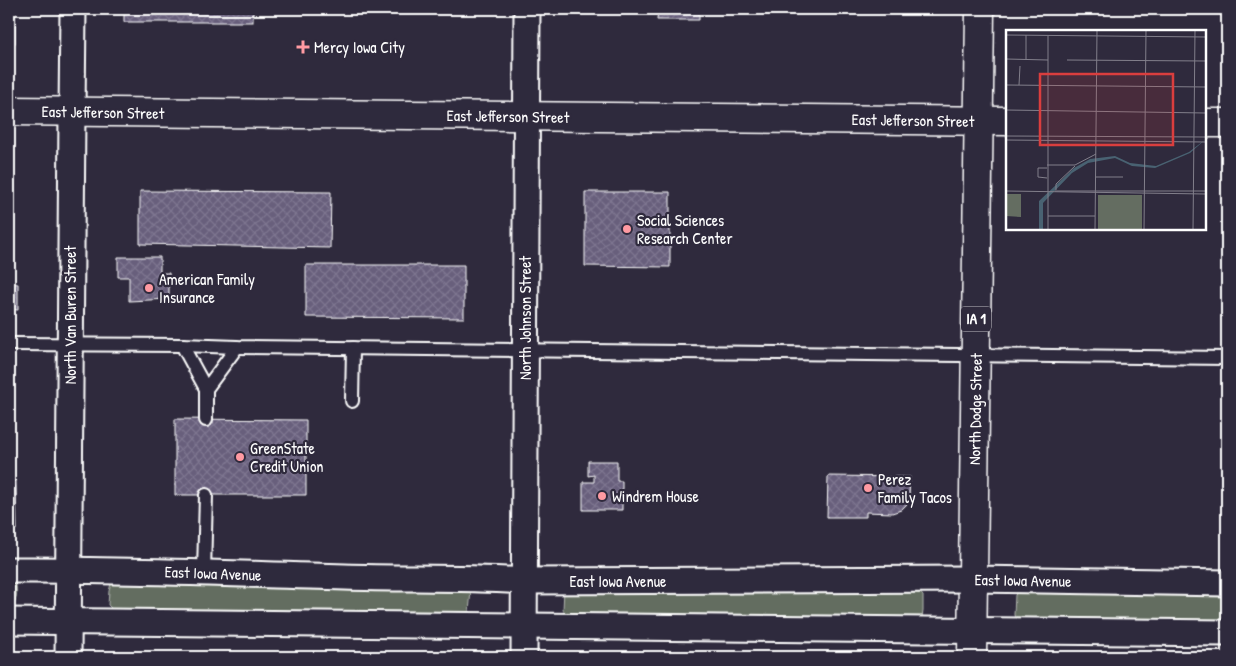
<svg xmlns="http://www.w3.org/2000/svg" width="1236" height="666" font-family="'Patrick Hand',sans-serif">
  <style>
    .grass { fill: #646d61; stroke: #b2b6b0 }
    .building { fill: url(#building-cross-hatch); stroke: #fff }
    .lines { fill: none; stroke-linecap: round; stroke-linejoin: round }
    .service-casing { stroke: #fff; stroke-width: 16 }
    .minor-casing { stroke: #fff; stroke-width: 29 }
    .secondary-casing { stroke: #fff; stroke-width: 31 }
    .primary-casing { stroke: #fff; stroke-width: 31 }
    .service { stroke: #2f2a3d; stroke-width: 12 }
    .minor { stroke: #2f2a3d; stroke-width: 25 }
    .secondary { stroke: #2f2a3d; stroke-width: 28 }
    .primary { stroke: #2f2a3d; stroke-width: 28 }
    .poi-dot { fill: #ff9aa2; stroke: #2f2a3d; stroke-width: 2 }
    .labels { text-anchor: middle; stroke-width: 4.5; stroke-linejoin: round; paint-order: stroke }
    .shield { fill: #2f2a3d; stroke: #c1bfc5; stroke-width: 1 }
    .shield-label { font-size: 15px; font-weight: bold; fill: #fff }
    .poi-label { font-size: 16px; fill: #fff; stroke: #2f2a3d; text-anchor: start }
    .street-label { font-size: 16px; fill: #fff; stroke: #2f2a3d }
    .inset-road { fill: none; stroke: #827f8b; stroke-width: 1 }
    .view { fill: #da3e3e; fill-opacity: 0.15; stroke: #da3e3e; stroke-width: 2.5 }
    .inset-edge { fill: none; stroke: #fff; stroke-width: 2.5 }
  </style>
  <defs>
    <pattern id="building-cross-hatch" width="8" height="8" patternUnits="userSpaceOnUse" patternTransform="scale(1.25)"><rect width="8" height="8" fill="#675e7c"/><path d="M0 0l8 8M0 8l8-8" fill="none" stroke="#7e7690"/></pattern>
  </defs>
  <rect width="100%" height="100%" fill="#2f2a3d"/>
  <filter id="ink" filterUnits="userSpaceOnUse"><feTurbulence type="fractalNoise" baseFrequency=".02" numOctaves="2"/><feDisplacementMap in="SourceGraphic" scale="10" xChannelSelector="R" yChannelSelector="G"/><feConvolveMatrix kernelMatrix="1 2 1 2 8 2 1 2 1" color-interpolation-filters="sRGB"/></filter>
  <g filter="url(#ink)">
    <g class="grass">
      <path d="M9,580L15,582C18,592 17,600 11,609H9Z"/>
      <path d="M116,581L471,591L469,612L462,615L113,610L108,605L109,591L111,584Z"/>
      <path d="M564,589H917L923,596V611L922,618L566,614L563,610Z"/>
      <path d="M1019,591L1227,593V622L1016,619L1014,615L1015,595Z"/>
    </g>
    <g class="building">
      <rect x="9" y="9" width="6" height="34"/>
      <rect x="124" y="9" width="129" height="13"/>
      <path d="M658,9H699V20H657Z"/>
      <path d="M140,191L331,192L330,248L140,244Z"/>
      <path d="M585,192H670V267L585,266Z"/>
      <path d="M118,257H160V273H169V299L129,301V277H118Z"/>
      <path d="M306,265H464V318L306,317Z"/>
      <path d="M9,283L18,284V310L9,309Z"/>
      <path d="M175,419L306,420V495H175Z"/>
      <path d="M588,461H617V481H622V510H583V482H594V475L588,476Z"/>
      <path d="M828,476L910,477L909,498L908,503L901,510L892,513L866,512V517H827Z"/>
      <path d="M9,481H16L17,529H9Z"/>
    </g>
    <g class="lines">
      <defs>
        <g id="service">
          <path d="M9,344L182,345L237,347L1227,358"/>
          <path d="M182,345L206,389V420"/>
          <path d="M206,389L237,347"/>
          <path d="M352,401L353,348"/>
          <path d="M204,572L206,495"/>
        </g>
        <g id="minor">
          <path d="M9,570C121,569 233,574 345,577C405,579 464,577 523,581L973,579L1227,583"/>
          <path d="M9,621L1227,633"/>
          <path d="M68,657L72,112L73,9"/>
          <path d="M524,657L527,9"/>
        </g>
        <g id="secondary">
          <path d="M9,111L1007,121"/>
          <path d="M1205,123H1227"/>
        </g>
        <path id="primary" d="M972,657L980,9"/>
      </defs>
      <use href="#service" class="service-casing"/>
      <use href="#minor" class="minor-casing"/>
      <use href="#secondary" class="secondary-casing"/>
      <use href="#primary" class="primary-casing"/>
      <use href="#service" class="service"/>
      <use href="#minor" class="minor"/>
      <use href="#secondary" class="secondary"/>
      <use href="#primary" class="primary"/>
    </g>
  </g>
  <g class="poi-dot">
    <path d="M300.5 39.5h5v5h5v5h-5v5h-5v-5h-5v-5h5z"/>
    <circle cx="627" cy="229" r="5"/>
    <circle cx="149" cy="288" r="5"/>
    <circle cx="240" cy="457" r="5"/>
    <circle cx="868" cy="488" r="5"/>
    <circle cx="602" cy="496" r="5"/>
  </g>
  <g class="labels">
    <rect class="shield" x="961" y="306.5" width="30" height="25" rx="4"/>
    <g class="shield-label">
      <text x="976" y="324">IA 1</text>
    </g>
    <g class="poi-label">
      <text x="314" y="53">Mercy Iowa City</text>
      <text x="637" y="226">Social Sciences<tspan x="637" dy="18">Research Center</tspan></text>
      <text x="159" y="285">American Family<tspan x="159" dy="18">Insurance</tspan></text>
      <text x="250" y="454">GreenState<tspan x="250" dy="18">Credit Union</tspan></text>
      <text x="878" y="485">Perez<tspan x="878" dy="18">Family Tacos</tspan></text>
      <text x="612" y="502">Windrem House</text>
    </g>
    <g class="street-label">
      <text transform="translate(103 112) rotate(1)" y="6">East Jefferson Street</text>
      <text transform="translate(508 116) rotate(1)" y="6">East Jefferson Street</text>
      <text transform="translate(913 120) rotate(1)" y="6">East Jefferson Street</text>
      <text transform="translate(70 315) rotate(-90)" y="6">North Van Buren Street</text>
      <text transform="translate(525 318) rotate(-90)" y="6">North Johnson Street</text>
      <text transform="translate(975 409) rotate(-89)" y="6">North Dodge Street</text>
      <text transform="translate(213 573) rotate(2)" y="6">East Iowa Avenue</text>
      <text transform="translate(1023 580) rotate(1)" y="6">East Iowa Avenue</text>
      <text x="618" y="587">East Iowa Avenue</text>
    </g>
  </g>
  <g transform="translate(1006 30)">
    <rect width="200" height="200" fill="#2f2a3d"/>
    <path d="M0,164H15V187L0,186ZM92,165H136V200H92Z" fill="#646d61"/>
    <path d="M200,109L184,123L149,138L126,136L109,128L82,133L66,143L37,173V200H33V171L68,138L84,129L109,126L124,133L150,136L183,122Z" fill="#496272"/>
    <path class="inset-road" d="M0,5L200,7M0,29L42,30M20,29V5M61,30L200,31M0,55L200,57M13,55L14,36M0,80L200,83M0,106L200,107M0,110L200,112M41,135H69L90,124M41,138H32V147L41,148M90,147H117M0,161L200,164M51,161H200M50,162V154L69,136M42,186H89M42,200V6M89,200L91,0M138,200L140,0M187,200L189,0"/>
    <path class="view" d="M34,44H167V115H34Z"/>
    <rect width="200" height="200" class="inset-edge"/>
  </g>
  <rect width="1236" height="666" fill="none" stroke="#2f2a3d" stroke-width="30"/>
  <rect x="15" y="15" width="1206" height="636" fill="none" stroke="#fff" stroke-width="2" filter="url(#ink)"/>
</svg>
